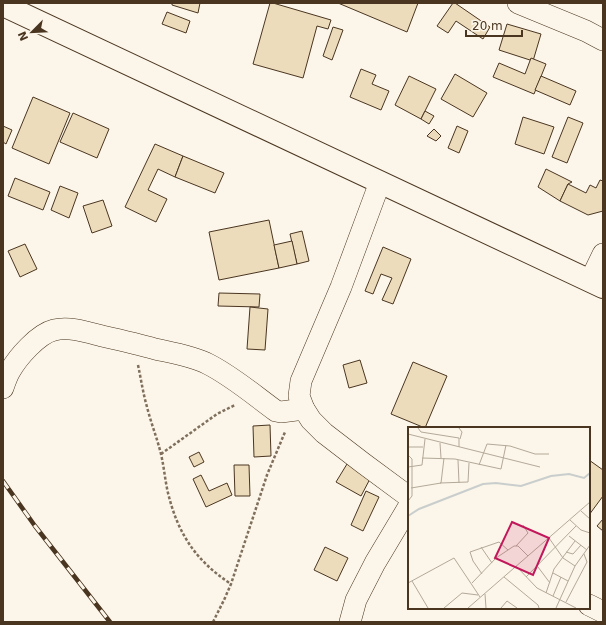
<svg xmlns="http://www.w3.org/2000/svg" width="606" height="625" font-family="'DejaVu Sans',sans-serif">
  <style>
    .building { fill: #ecdcbc; stroke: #4a3520 }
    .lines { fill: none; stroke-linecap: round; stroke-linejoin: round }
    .minor-casing { stroke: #4a3520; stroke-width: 22 }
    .highway-casing { stroke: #4a3520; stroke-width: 24 }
    .path { stroke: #7f6f5c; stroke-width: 2.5; stroke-dasharray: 3 2; stroke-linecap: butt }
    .minor { stroke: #fbf6e9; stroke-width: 21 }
    .highway { stroke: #fbf6e9; stroke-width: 22 }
    .rail-casing { stroke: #4a3520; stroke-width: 4.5 }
    .rail { stroke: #fbf6e9; stroke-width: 3; stroke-dasharray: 9; stroke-linecap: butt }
    .inset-river { fill: none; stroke: #c9cecd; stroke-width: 2 }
    .inset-road { fill: none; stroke: #b4a999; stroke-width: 1 }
    .view { fill: #c2185b; fill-opacity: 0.15; stroke: #c2185b; stroke-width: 2 }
    .inset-edge { fill: none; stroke: #4a3520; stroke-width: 2 }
  </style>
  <rect width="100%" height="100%" fill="#fbf6e9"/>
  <g class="building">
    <path d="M172,3H200L198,13L172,5Z"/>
    <path d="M270,3H273L331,20L328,29L317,26L303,78L253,64Z"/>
    <path d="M338,3H418L407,32Z"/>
    <path d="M453,3H455L490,27L483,39L456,21L448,33L437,26Z"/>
    <path d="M167,12L190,21L186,33L162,24Z"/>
    <path d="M507,24L541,34L533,61L499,50Z"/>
    <path d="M333,27L343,30L332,60L323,56Z"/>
    <path d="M531,58L546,64L534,94L493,77L499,63L525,74Z"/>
    <path d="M361,69L376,75L372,84L389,91L381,110L350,97Z"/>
    <path d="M455,74L487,93L473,117L441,99Z"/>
    <path d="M409,76L436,89L421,119L395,105Z"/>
    <path d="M541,76L576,91L570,105L535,90Z"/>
    <path d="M33,97L70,113L49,164L12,148Z"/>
    <path d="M425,111L434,116L429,124L421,119Z"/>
    <path d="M73,113L109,129L97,158L60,142Z"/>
    <path d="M523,117L554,127L544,154L515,144Z"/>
    <path d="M568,117L583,123L567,163L552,157Z"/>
    <path d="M3,126L12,130L6,144L3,142Z"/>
    <path d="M457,126L468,131L459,153L448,148Z"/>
    <path d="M434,129L441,136L436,141L427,136Z"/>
    <path d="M155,144L183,156L175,177L158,169L148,190L167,199L156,222L125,207Z"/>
    <path d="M183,156L224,173L215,193L175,177Z"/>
    <path d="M546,169L572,182L568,184L560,201L538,187Z"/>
    <path d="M15,178L50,192L43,210L8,196Z"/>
    <path d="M600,180L603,181V211L588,215L560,201L568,184L586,193L590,185L596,188Z"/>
    <path d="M60,186L78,193L69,218L51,210Z"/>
    <path d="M103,200L112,226L92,233L83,206Z"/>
    <path d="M269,220L279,268L219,280L209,232Z"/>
    <path d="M302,231L309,261L297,264L290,234Z"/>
    <path d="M292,241L297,264L279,268L274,245Z"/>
    <path d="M25,244L37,269L20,277L8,251Z"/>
    <path d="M383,247L411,259L393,304L382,300L392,278L381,274L373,294L365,291Z"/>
    <path d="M219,293L260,294L259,307L218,306Z"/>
    <path d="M250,307L268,309L265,350L247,349Z"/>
    <path d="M360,360L367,383L349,388L343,365Z"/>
    <path d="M413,362L447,376L425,428L391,414Z"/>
    <path d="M270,425L271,456L254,457L253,426Z"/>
    <path d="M199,452L204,462L194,467L189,457Z"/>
    <path d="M589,460L603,470V496L589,515Z"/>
    <path d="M347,464L371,477L361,496L336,482Z"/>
    <path d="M234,465H249L250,496H235Z"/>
    <path d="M201,475L209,491L227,483L232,495L206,507L193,479Z"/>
    <path d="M366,491L379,497L363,531L351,525Z"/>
    <path d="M603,519V531L597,526Z"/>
    <path d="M325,547L348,558L337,581L314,570Z"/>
  </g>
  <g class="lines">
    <defs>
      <g id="minor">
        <path d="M518,3L586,31L603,40"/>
        <path d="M380,182L341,287L301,381L299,396L304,409L311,420L324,433L363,463L409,497"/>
        <path d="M590,281L603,254"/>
        <path d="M3,388C5,382 7,376 10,371C18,357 38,334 54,330C69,326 87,332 102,336C120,340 138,344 155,349C173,353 192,356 208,364C232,376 254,395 276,411L281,412L304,409"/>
        <path d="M589,605L603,612"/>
        <path d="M350,622L356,600L375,563L409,506"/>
      </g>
      <path id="highway" d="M3,5L603,287"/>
    </defs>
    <use href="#minor" class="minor-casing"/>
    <use href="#highway" class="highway-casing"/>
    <g class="path">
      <path d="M138,365C141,379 143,393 147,407C151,423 157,438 161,454C164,467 165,480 168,493C178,534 196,561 231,584"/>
      <path d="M161,454L217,414L235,405"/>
      <path d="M213,622L224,600L231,584L267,475L285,432"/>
    </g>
    <use href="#minor" class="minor"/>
    <use href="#highway" class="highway"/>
    <defs>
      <path id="rail" d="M3,481L35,526L110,622"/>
    </defs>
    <use href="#rail" class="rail-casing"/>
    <use href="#rail" class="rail"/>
  </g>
  <g transform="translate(408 427)">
    <rect width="182" height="182" fill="#fbf6e9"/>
    <path class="inset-river" d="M0,89L11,82L75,57L88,56L113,59L143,49L161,47L176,51L182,46"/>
    <path class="inset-road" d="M10,1L13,5L51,11V20M51,1L54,5L52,12M0,7L132,40M32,16L33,31M0,20H15M0,28L4,32V69L0,74M14,31L47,32L93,42L98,18M50,33L51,56M71,38L79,17L102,19L127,27H141M0,40L14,38L17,12M32,56L60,55L61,36M3,61L33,56L36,31M173,84L182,92M162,93L173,103L182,106M161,109L179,123M141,111L155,131L167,139M108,119L120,106L115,98M73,120L84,136M158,125L165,127L173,118M108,139L129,161L168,181M130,140L142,156M145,146L160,154M74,147L65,134L62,125L91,115L100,123M96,150L130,178L131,181M118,150L168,99M4,154L20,181M0,156L46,131L72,170M64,156L88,131L106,119H110L120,129M138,166L146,142L167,114M77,167L78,181M145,169L153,150M158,175L179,135L176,127M36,181L54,166L70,168M60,181L182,75M93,181L99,174L109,181M148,181L167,139L182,118"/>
    <path class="view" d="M104,95L141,111L125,148L87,131Z"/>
    <rect width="182" height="182" class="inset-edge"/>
  </g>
  <rect width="606" height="625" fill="none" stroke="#4a3520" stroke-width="8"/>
  <g transform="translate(32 32) rotate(246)" stroke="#fbf6e9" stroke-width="3" paint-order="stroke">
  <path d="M0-3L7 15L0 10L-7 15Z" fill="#4a3520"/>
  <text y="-6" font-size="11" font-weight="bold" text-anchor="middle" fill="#4a3520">N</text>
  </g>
  <path d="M466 30v6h56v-6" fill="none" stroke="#4a3520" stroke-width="2"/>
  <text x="472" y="30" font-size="12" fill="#4a3520" stroke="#fbf6e9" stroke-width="3" paint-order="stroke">20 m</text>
</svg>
